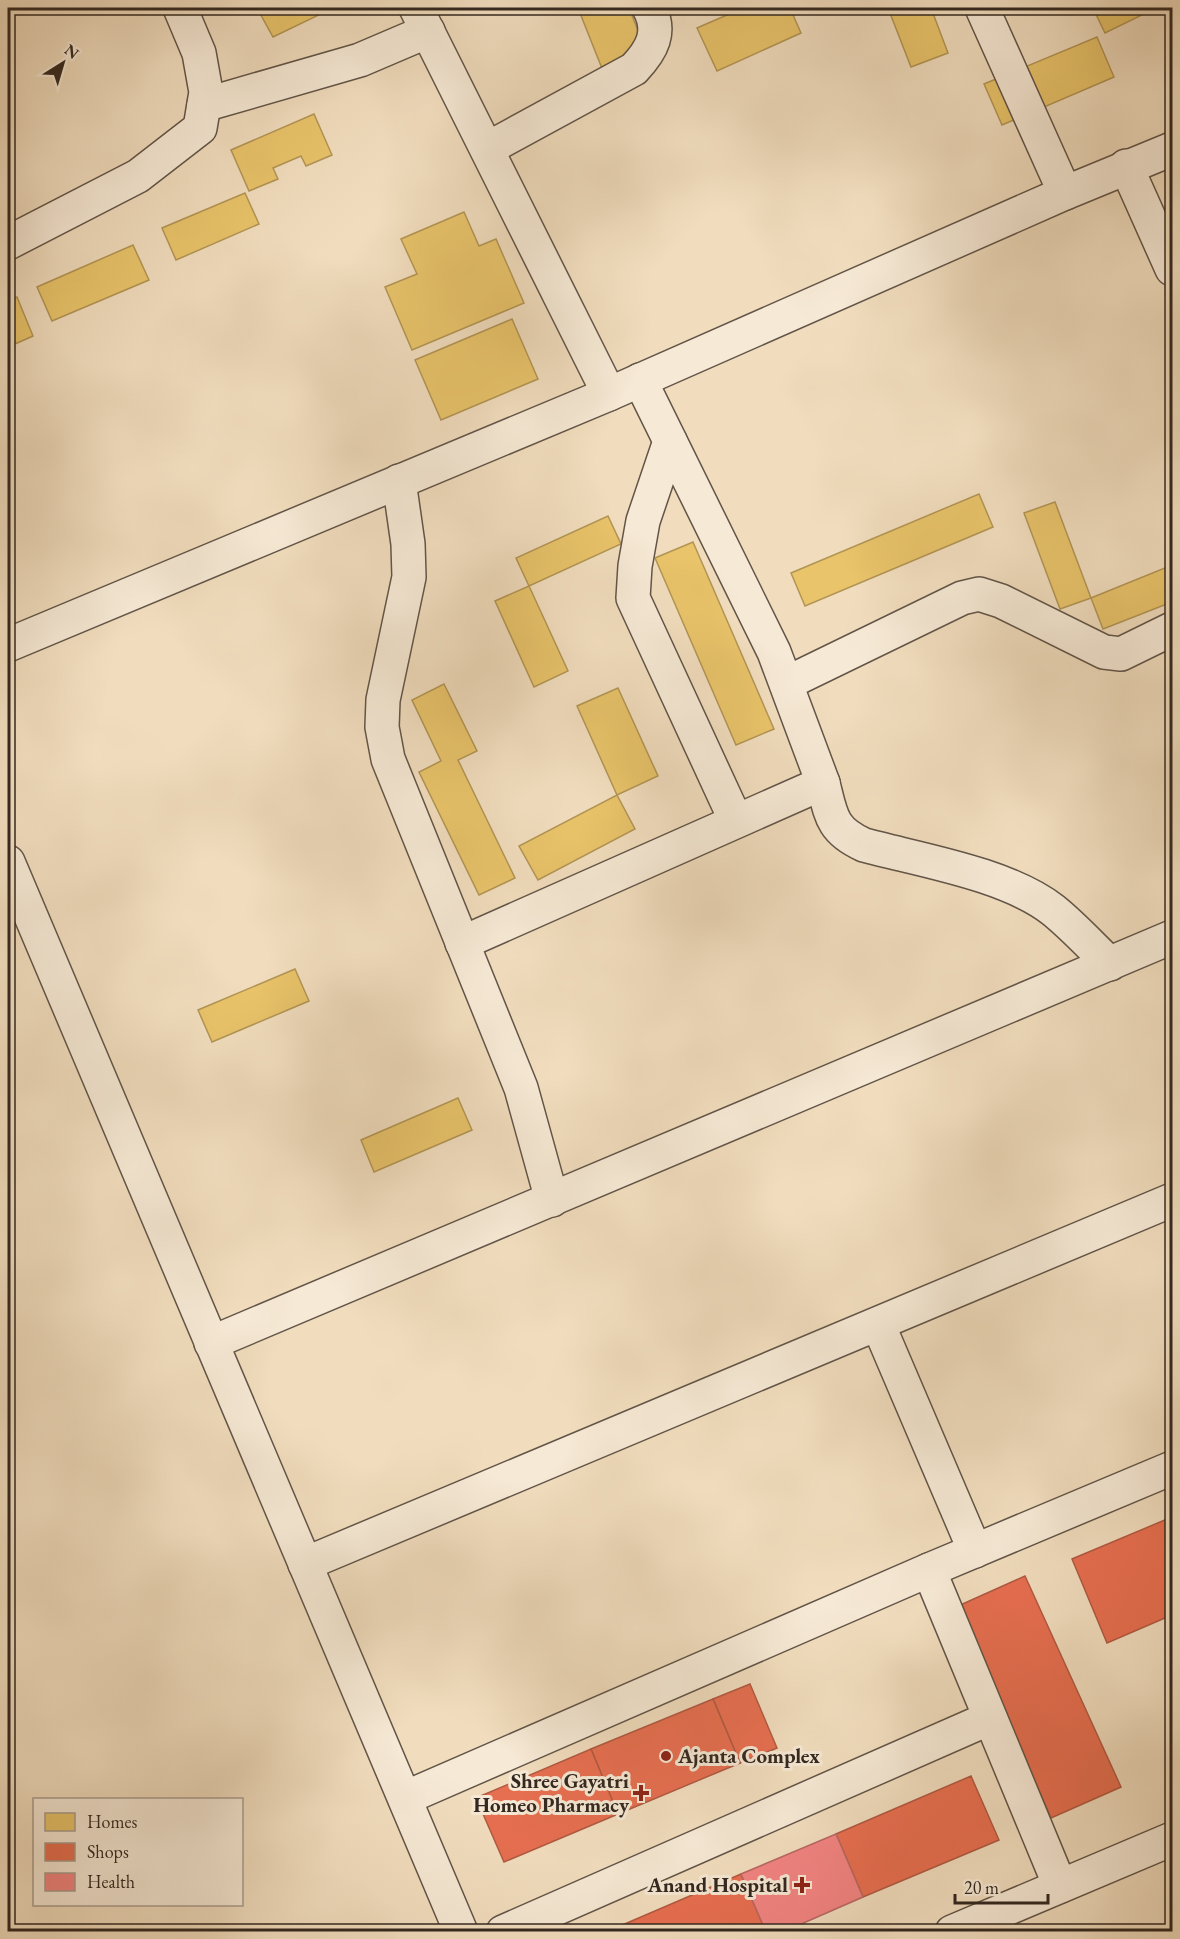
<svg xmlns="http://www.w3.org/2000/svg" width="1180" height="1939" font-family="'EB Garamond',serif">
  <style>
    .homes { fill: #e9c46a; stroke: #b29554; stroke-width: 1.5 }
    .shops { fill: #e76f51; stroke: #b15a42; stroke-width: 1.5 }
    .health { fill: #f28482; stroke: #b96865; stroke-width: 1.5 }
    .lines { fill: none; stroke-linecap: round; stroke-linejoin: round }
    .minor-casing { stroke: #625548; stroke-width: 36 }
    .minor { stroke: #f6e9d5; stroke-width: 33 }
    .poi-dot { fill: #8f2418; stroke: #f6e9d5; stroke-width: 2 }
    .labels { text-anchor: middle; stroke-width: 6; stroke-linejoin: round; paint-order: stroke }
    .poi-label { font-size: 21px; font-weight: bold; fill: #332820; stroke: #f6e9d5; text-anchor: end }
  </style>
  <rect width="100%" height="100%" fill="#f1ddbe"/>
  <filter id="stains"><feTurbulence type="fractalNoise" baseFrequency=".00333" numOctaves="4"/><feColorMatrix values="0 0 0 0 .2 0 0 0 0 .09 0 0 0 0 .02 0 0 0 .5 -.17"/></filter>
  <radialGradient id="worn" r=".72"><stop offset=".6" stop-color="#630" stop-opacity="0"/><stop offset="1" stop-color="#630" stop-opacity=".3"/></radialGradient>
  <g class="homes">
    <path d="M257,8H323L325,12L273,37Z"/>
    <path d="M578,8H629L647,53L603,71Z"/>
    <path d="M743,8H790L801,33L717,71L697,28Z"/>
    <path d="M888,8H931L948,53L911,67Z"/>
    <path d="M1093,8H1139L1142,15L1105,33Z"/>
    <path d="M1097,37L1114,77L1002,125L984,84Z"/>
    <path d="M314,114L332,155L306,166L301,156L273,168L278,179L249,191L231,150Z"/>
    <path d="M245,193L259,224L176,260L162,228Z"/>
    <path d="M464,212L479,246L496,239L524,303L412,350L385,287L417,274L401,239Z"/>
    <path d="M133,245L149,280L52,321L37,287Z"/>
    <path d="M17,297L33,336L8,347V301Z"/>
    <path d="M512,319L538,379L441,420L415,360Z"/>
    <path d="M979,494L993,527L805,606L791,573Z"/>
    <path d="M1055,502L1091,598L1060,609L1024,513Z"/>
    <path d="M608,516L621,544L529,586L516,558Z"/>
    <path d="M693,542L774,729L736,745L655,558Z"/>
    <path d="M1172,565V602L1103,629L1091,598Z"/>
    <path d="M529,586L568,671L534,687L495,601Z"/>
    <path d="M444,684L477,751L458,760L515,878L479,895L419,772L441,761L412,700Z"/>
    <path d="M618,688L658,776L617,795L577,706Z"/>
    <path d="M617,795L635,829L538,880L519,846Z"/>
    <path d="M295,969L309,1001L212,1042L198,1010Z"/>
    <path d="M458,1098L472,1130L374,1172L361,1140Z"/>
  </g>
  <g class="shops">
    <path d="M1172,1517V1615L1107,1643L1072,1559Z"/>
    <path d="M1025,1576L1121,1787L1051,1818L956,1607Z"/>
    <path d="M750,1684L777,1748L740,1763L713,1699Z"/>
    <path d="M713,1699L740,1763L618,1814L591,1749Z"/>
    <path d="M591,1749L618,1814L504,1862L476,1798Z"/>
    <path d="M971,1776L999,1840L863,1897L836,1834Z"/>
    <path d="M741,1874L766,1932H606Z"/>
  </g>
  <path class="health" d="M836,1834L863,1897L783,1932H766L741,1874Z"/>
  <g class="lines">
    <defs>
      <g id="minor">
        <path d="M416,8L609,394"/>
        <path d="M982,8L1065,193"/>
        <path d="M204,105L360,60L428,31"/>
        <path d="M487,149L634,69C652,50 662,32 649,8"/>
        <path d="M1126,166L1172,269"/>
        <path d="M8,243L138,176L200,128L206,92L199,53L180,8"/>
        <path d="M670,441L643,521L635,566L633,598L736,821"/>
        <path d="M399,481L408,544L409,577L383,700L382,727L388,759L521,1088L552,1200"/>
        <path d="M8,645L609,394L1065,193L1172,149"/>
        <path d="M787,683L962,598L979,594L1001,601L1104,652L1121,654L1172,629"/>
        <path d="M823,783C831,815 831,830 864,845C920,860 1007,874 1053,910C1073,926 1091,946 1110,964"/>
        <path d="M8,862L461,1932"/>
        <path d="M462,943L823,783L774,652L640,380"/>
        <path d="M878,1324L975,1551"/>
        <path d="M211,1343L1172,937"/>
        <path d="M305,1564L1172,1200"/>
        <path d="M929,1570L1060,1886"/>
        <path d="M405,1798L929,1570L1172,1468"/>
        <path d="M503,1932L990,1718"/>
        <path d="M952,1932L1172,1839"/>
      </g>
    </defs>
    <use href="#minor" class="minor-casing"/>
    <use href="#minor" class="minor"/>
  </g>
  <g class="poi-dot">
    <circle cx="666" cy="1756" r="6"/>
    <path d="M638 1784h6v6h6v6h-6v6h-6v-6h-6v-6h6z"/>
    <path d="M799 1876h6v6h6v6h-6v6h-6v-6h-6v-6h6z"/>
  </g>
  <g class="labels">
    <g class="poi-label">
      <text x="678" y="1763" text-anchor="start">Ajanta Complex</text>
      <text x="629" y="1788">Shree Gayatri<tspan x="629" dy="24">Homeo Pharmacy</tspan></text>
      <text x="788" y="1892">Anand Hospital</text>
    </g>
  </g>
  <rect width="1180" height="1939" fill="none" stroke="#f1ddbe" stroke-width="30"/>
  <rect x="9" y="9" width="1162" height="1921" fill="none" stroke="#332820" stroke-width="3"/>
  <rect x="15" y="15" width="1150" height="1909" fill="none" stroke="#332820" stroke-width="1.5"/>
  <rect x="33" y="1798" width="210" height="108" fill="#f6e9d5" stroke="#a89c8d" stroke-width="1.5"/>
  <rect x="45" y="1813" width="30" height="18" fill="#e9c46a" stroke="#a89c8d" stroke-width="1.5"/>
  <text x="87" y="1828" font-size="18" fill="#332820">Homes</text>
  <rect x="45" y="1843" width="30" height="18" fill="#e76f51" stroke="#a89c8d" stroke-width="1.5"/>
  <text x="87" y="1858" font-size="18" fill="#332820">Shops</text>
  <rect x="45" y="1873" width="30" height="18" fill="#f28482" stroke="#a89c8d" stroke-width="1.5"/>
  <text x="87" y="1888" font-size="18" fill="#332820">Health</text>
  <g transform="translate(63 63) rotate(37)" stroke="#f6e9d5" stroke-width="4.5" paint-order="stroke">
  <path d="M0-4.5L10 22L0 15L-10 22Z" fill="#332820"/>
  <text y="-9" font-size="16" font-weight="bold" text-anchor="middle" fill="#332820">N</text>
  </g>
  <path d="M955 1894v9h93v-9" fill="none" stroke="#332820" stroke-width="3"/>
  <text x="964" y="1894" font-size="18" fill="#332820" stroke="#f6e9d5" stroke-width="4.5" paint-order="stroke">20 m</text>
  <rect width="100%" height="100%" filter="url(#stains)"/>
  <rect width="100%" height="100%" fill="url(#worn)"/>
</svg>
